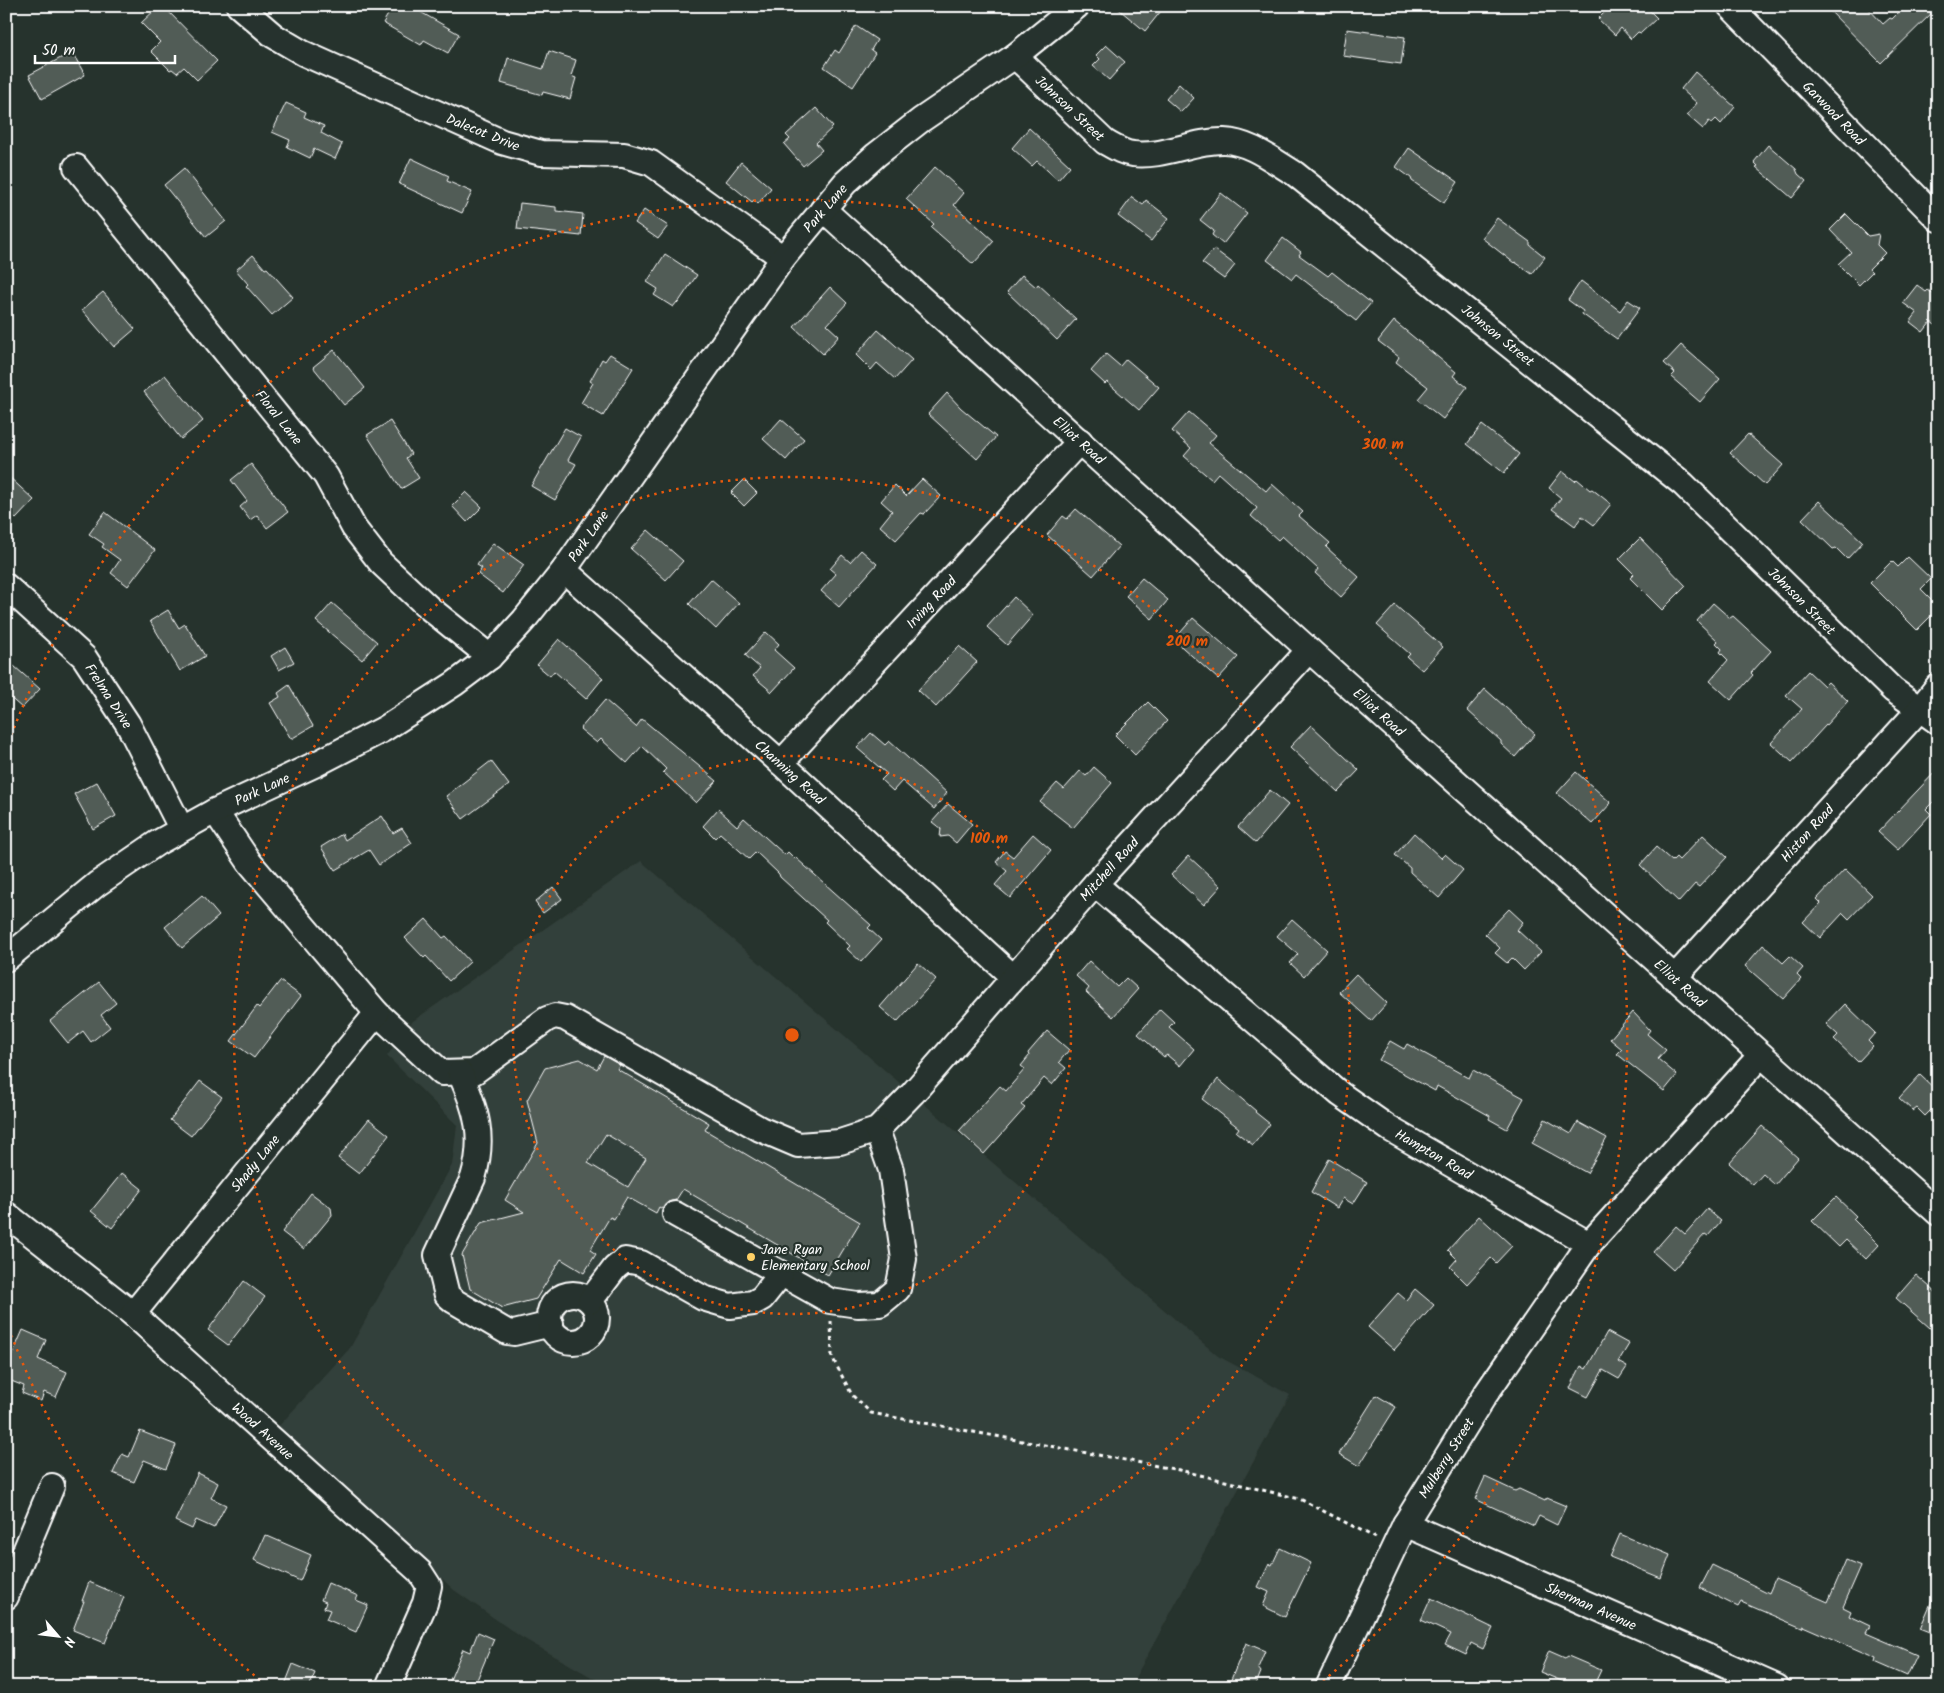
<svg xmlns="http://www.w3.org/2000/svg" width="1944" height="1693" font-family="Kalam,sans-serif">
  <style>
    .built { fill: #333f3a }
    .building { fill: #515c57; stroke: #fff; fill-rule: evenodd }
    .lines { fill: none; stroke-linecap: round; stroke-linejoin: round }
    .minor-casing { stroke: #fff; stroke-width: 28 }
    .path { stroke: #fff; stroke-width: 3; stroke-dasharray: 4 4; stroke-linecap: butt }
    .minor { stroke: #26332d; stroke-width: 24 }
    .ring { fill: none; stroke: #e8590c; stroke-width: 2.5; stroke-dasharray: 2.5 5 }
    .poi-dot { fill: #ffd166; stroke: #26332d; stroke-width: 2 }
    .labels { text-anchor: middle; stroke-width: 4.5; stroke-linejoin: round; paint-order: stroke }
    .street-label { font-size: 14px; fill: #fff; stroke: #26332d }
    .poi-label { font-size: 14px; fill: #fff; stroke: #26332d; text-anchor: start }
    .centre { fill: #e8590c; stroke: #26332d; stroke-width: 2.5 }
    .ring-label { font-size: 15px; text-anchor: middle; font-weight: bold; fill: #e8590c; stroke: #26332d; stroke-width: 4.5; stroke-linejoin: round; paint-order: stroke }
  </style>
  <rect width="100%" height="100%" fill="#26332d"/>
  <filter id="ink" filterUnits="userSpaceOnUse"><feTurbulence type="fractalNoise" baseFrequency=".02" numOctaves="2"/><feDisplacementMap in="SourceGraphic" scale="10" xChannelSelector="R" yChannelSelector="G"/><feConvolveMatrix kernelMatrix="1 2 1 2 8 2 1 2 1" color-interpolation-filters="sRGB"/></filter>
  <g filter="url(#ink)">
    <path class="built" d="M641,861L1218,1356L1290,1395L1130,1687H609L521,1637L454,1590L278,1427L350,1348L452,1165L457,1125L387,1056L413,1021Z"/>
    <g class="building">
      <path d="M159,6H163L217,61L197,80L184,67L177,73L172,69L170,70L151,51L160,42L141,23Z"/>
      <path d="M393,6H410L459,34L448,53L424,40L421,45L383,23Z"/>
      <path d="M1115,6H1165L1145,31Z"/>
      <path d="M1611,6H1645L1657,18L1641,33L1638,32L1631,39L1621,28L1615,35L1598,19Z"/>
      <path d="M1825,6H1866L1883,24L1890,18L1892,19L1905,6L1938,7L1881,63Z"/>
      <path d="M856,26L877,40L871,50L875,53L853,87L824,67L835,50L839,53Z"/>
      <path d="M1347,29L1405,37L1401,64L1343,56Z"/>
      <path d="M1106,45L1125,62L1109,80L1093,66L1100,59L1096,55Z"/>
      <path d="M549,51L576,60L571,76L576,78L570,99L543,92L542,95L501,83L508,58L543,69Z"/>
      <path d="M72,52L85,75L42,99L29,75Z"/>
      <path d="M1695,72L1735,107L1721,124L1716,119L1712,123L1709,121L1703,129L1687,115L1697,103L1681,89Z"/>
      <path d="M1179,84L1194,98L1181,112L1166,99Z"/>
      <path d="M286,103L306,112L304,117L324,126L321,133L342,144L335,159L314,149L310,158L287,147L290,140L272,132Z"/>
      <path d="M816,108L833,127L816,143L822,150L803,166L784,144L790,139L786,135Z"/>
      <path d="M1029,128L1070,166L1058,180L1037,161L1032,166L1012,148Z"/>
      <path d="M1768,145L1796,169L1798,174L1806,181L1792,198L1756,167L1758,166L1754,162Z"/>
      <path d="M1409,148L1458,182L1444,203L1412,181L1411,178L1396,167Z"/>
      <path d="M411,158L449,176L447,181L472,192L462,213L399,184Z"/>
      <path d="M741,162L771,188L758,204L754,200L752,202L726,181Z"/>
      <path d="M935,167L964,193L954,205L994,241L973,264L931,227L934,224L906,199Z"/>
      <path d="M184,168L226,221L206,237L164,185Z"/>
      <path d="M1221,193L1247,213L1223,244L1212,235L1214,231L1200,220Z"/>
      <path d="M1132,197L1143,205L1146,200L1169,218L1151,241L1118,216Z"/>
      <path d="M520,203L556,207V211L583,214L581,236L517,229Z"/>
      <path d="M644,210L668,226L658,239L635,223Z"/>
      <path d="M1846,214L1868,236L1879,234L1877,245L1885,253L1869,269L1872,272L1859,285L1838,264L1851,252L1830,230Z"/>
      <path d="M1497,218L1530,242V245L1545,257L1532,274L1515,262L1514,263L1482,238Z"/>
      <path d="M1283,238L1301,252L1299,255L1328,276L1332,272L1371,303L1356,321L1296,274L1292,279L1267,260Z"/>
      <path d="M1214,249L1235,265L1224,279L1202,263Z"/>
      <path d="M665,254L697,275L678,303L677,302L673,307L654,295L658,289L647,282Z"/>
      <path d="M253,255L265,269L267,268L293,297L272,315L246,286L248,284L236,270Z"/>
      <path d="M1022,275L1036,287L1038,284L1076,319L1057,340L1007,292Z"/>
      <path d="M1581,281L1620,311L1628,300L1640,308L1617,339L1582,314L1583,311L1568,300Z"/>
      <path d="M1917,285L1926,292L1928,290L1938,297V327L1931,322L1923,332L1910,322L1917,313L1903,303Z"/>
      <path d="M830,287L847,303L827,325L839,336L823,354L794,327Z"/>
      <path d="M103,292L135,329L114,347L82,310Z"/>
      <path d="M1394,321L1456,372L1453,376L1467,387L1443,419L1418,399L1428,387L1396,362L1399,357L1378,341Z"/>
      <path d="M878,330L912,360L895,379L877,363L871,370L856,355Z"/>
      <path d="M1681,345L1720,379L1700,402L1671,377L1675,373L1664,363Z"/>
      <path d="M334,350L365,388L344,405L313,367Z"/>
      <path d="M610,354L633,368L603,416L581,403L593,383L590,381L602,359L605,361Z"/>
      <path d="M1106,354L1120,366L1126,359L1159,387L1139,410L1107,382L1105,384L1091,371Z"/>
      <path d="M165,375L203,421L181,439L144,392Z"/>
      <path d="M947,393L961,408L996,437L977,459L928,414Z"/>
      <path d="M1189,412L1216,435L1209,443L1266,491L1272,484L1303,512L1299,516L1330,543L1326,547L1359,577L1341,597L1315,573L1318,569L1282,536L1278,540L1251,516L1257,508L1218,473L1212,480L1184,456L1191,448L1172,431Z"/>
      <path d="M781,419L804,439L786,460L763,439Z"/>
      <path d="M390,421L411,454L406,458L419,478L401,489L367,435Z"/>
      <path d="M1482,425L1519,454L1504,473L1467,444Z"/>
      <path d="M565,428L581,437L568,460L576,464L555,500L531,486Z"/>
      <path d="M1748,434L1783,465L1765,485L1730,453Z"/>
      <path d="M251,464L288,512L267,528L257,515L250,520L240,507L247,501L231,480Z"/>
      <path d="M1562,471L1575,481L1577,479L1590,490L1592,489L1611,504L1594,525L1582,516L1575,526L1552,509L1561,498L1549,488Z"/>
      <path d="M6,474L34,500L16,519L6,510Z"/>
      <path d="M922,479L941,496L924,514L921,513L896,540L880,526L892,511L881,501L895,485L906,496Z"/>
      <path d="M744,480L757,493L744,506L731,493Z"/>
      <path d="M466,492L482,507L467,522L452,506Z"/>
      <path d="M1819,501L1863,542L1847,559L1836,548L1833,549L1802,519Z"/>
      <path d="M1076,509L1119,546L1093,576L1047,535L1063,516L1067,519Z"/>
      <path d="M105,512L155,550L128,586L111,573L120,560L102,547L104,544L89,534Z"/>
      <path d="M648,530L683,561L666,580L631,549Z"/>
      <path d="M1640,538L1686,586L1662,610L1630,578L1634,574L1619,559Z"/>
      <path d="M493,543L524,565L503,593L478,574L482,568L477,565Z"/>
      <path d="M861,550L877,564L839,607L821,591L836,574L830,569L842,555L850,562Z"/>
      <path d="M1908,557L1931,579L1921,589L1938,606V609L1917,630L1870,583L1892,561L1898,567Z"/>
      <path d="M1142,578L1168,600L1152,619L1126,596Z"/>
      <path d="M711,579L739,603L716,629L689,604Z"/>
      <path d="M1014,597L1033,615L1007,645L987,627Z"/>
      <path d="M332,603L377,642L362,660L316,621Z"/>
      <path d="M1713,603L1730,618L1733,616L1771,651L1751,673L1753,675L1731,700L1710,681L1728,660L1720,652L1722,649L1716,643L1718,641L1697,621Z"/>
      <path d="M1395,605L1443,647L1422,670L1407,657L1410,654L1377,625Z"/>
      <path d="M168,610L179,628L185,624L205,656L180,671L150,621Z"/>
      <path d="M1193,618L1238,657L1218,679L1174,640Z"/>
      <path d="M766,632L779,644L774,650L794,668L772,692L753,676L760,668L745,655Z"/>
      <path d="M559,639L603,678L586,699L554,671L550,676L537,665Z"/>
      <path d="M959,646L977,662L936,707L918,690Z"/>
      <path d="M285,647L294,662L279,670L271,656Z"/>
      <path d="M6,659L40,689L22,708L6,694Z"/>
      <path d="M1808,671L1824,686L1828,682L1848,701L1792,762L1771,743L1802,709L1786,695Z"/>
      <path d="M289,685L313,726L291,739L270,703L280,697L278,693Z"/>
      <path d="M1485,689L1535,734L1515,757L1501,744V741L1467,710Z"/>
      <path d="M605,700L636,727L642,719L717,781L696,803L663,772L666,769L642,746L627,763L601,739L597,743L580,729Z"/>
      <path d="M1148,702L1167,721L1135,755L1115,735Z"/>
      <path d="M1311,725L1359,770L1338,792L1290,747Z"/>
      <path d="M871,733L885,745L889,741L947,793L934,809L902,781L893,791L881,780L887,774L857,748Z"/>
      <path d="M491,761L509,785L463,819L446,796Z"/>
      <path d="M1094,767L1112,783L1073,828L1040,802L1057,783L1064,789L1080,771L1086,776Z"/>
      <path d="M1938,769V797L1926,809L1931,814L1898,850L1878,832Z"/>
      <path d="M1576,772L1611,803L1592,824L1557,793Z"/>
      <path d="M97,782L116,816L93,829L74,794Z"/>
      <path d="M1270,790L1288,805L1256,843L1238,827Z"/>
      <path d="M948,804L972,824L956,843L948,836L940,837L941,829L932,822Z"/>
      <path d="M718,809L737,826L744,818L785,855L788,852L795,859L796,858L871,925L868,928L881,940L861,962L847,949L850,946L825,922L827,920L780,877L779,874L756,852L749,859L720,833L715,838L703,826Z"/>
      <path d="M382,816L393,833L402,828L412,843L379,865L369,850L335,870L321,847L342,834L345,840Z"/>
      <path d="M1414,833L1441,858L1445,854L1463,870L1439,898L1410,872V868L1395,855Z"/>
      <path d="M1033,834L1051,850L1010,898L995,885L1007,871L996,862L1005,851L1013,857Z"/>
      <path d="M1703,835L1727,857L1699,887L1695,884L1679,902L1640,865L1656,847L1672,861L1676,857L1679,860Z"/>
      <path d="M1188,856L1221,886L1204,905L1171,875Z"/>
      <path d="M1845,869L1872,895L1849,919L1843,913L1820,938L1803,922L1821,903L1817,899Z"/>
      <path d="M553,887L562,899L543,913L535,902Z"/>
      <path d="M202,896L219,916L182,948L165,927Z"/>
      <path d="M1509,909L1523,922L1517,930L1541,952L1524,970L1512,958L1507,963L1495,953L1500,948L1485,934Z"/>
      <path d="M426,919L443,938L446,936L470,962L449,981L426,956L424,958L405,938Z"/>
      <path d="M1292,919L1327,950L1304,976L1290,963L1298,954L1277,936Z"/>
      <path d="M1763,945L1783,963L1790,956L1803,968L1797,975L1801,979L1783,999L1745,966Z"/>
      <path d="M1089,961L1117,987L1126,978L1138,989L1113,1017L1086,992L1089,988L1076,976Z"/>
      <path d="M918,963L936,979L897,1022L880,1007Z"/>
      <path d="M1356,974L1387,1003L1371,1021L1339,992Z"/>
      <path d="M280,981L301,996L254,1058L231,1041L257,1006L259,1008Z"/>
      <path d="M99,982L116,1003L101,1015L110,1027L91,1042L83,1031L68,1043L50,1021Z"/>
      <path d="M1845,1004L1875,1033L1868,1041L1873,1046L1858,1062L1834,1039L1838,1035L1826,1024Z"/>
      <path d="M1160,1009L1174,1022L1169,1027L1194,1049L1180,1066L1167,1055L1164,1057L1138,1034Z"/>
      <path d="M1633,1012L1650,1030L1647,1034L1666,1050L1658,1059L1677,1075L1664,1091L1617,1054L1622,1049L1610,1039Z"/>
      <path d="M1047,1031L1069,1050L1059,1062L1066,1068L1052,1085L1044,1078L1021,1105L1025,1108L984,1154L959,1131L1000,1086L1006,1091L1025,1069L1021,1066L1029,1056L1028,1053Z"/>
      <path d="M1390,1041L1404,1049L1407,1044L1469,1078L1473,1070L1524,1098L1507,1129L1489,1119L1490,1116L1437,1086L1435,1091L1379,1060Z"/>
      <path d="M604,1056L620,1065L617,1069L709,1123L705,1130L860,1222L828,1275L683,1189L676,1200L668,1202L663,1209L659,1207L656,1213L627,1197L614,1219L610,1217L590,1250L596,1254L584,1273L561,1259L536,1299L502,1308L470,1289L462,1255L481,1223L524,1212L505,1200L538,1143L527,1100L545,1068L580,1059L597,1069ZM606,1134L646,1158L628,1187L588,1163Z"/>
      <path d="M1920,1075L1938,1092V1116L1931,1110L1925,1116L1917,1108L1913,1111L1899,1098Z"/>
      <path d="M1218,1079L1256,1111L1255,1112L1270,1124L1253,1145L1236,1132L1239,1128L1202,1099Z"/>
      <path d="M200,1081L222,1097L191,1136L170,1120Z"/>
      <path d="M369,1119L389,1135L359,1174L338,1158Z"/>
      <path d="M1545,1119L1571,1134L1578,1122L1607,1138L1587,1173L1532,1143Z"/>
      <path d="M1762,1126L1798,1158L1775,1185L1763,1174L1753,1185L1729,1163Z"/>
      <path d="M1329,1159L1367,1182L1353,1204L1343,1198L1337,1208L1311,1192Z"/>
      <path d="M122,1173L142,1189L112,1228L91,1211Z"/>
      <path d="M311,1193L331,1208L332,1215L304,1249L282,1232Z"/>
      <path d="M1836,1197L1856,1216L1853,1219L1879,1245L1866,1259L1846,1240L1839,1247L1812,1221Z"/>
      <path d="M1707,1209L1721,1221L1708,1236L1705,1234L1673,1270L1653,1252L1676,1226L1685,1234Z"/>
      <path d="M1479,1216L1512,1246L1496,1263L1491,1258L1467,1284L1450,1267L1457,1259L1448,1250Z"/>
      <path d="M1916,1275L1938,1294V1335L1896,1298Z"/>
      <path d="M244,1281L265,1297L228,1345L208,1330Z"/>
      <path d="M1415,1289L1434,1305L1394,1350L1368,1327L1398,1293L1406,1300Z"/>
      <path d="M23,1330L46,1340L38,1359L67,1372L56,1397L44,1392L41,1401L22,1393L24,1386L6,1379V1369Z"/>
      <path d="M1607,1332L1629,1344L1618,1362L1627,1367L1619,1379L1603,1370L1588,1397L1570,1388L1581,1366L1586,1369Z"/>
      <path d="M1376,1395L1396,1407L1359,1466L1339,1454Z"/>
      <path d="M140,1431L176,1445L166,1469L144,1460L134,1482L113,1473L122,1454L129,1457Z"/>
      <path d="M198,1473L218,1483L211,1498L226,1505L214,1528L196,1520L192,1529L175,1521Z"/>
      <path d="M1485,1477L1515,1491L1519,1489L1545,1501L1547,1498L1566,1506L1557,1525L1539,1516L1534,1526L1475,1499Z"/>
      <path d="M1620,1534L1670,1555L1661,1578L1610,1557Z"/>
      <path d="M265,1535L311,1555L300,1581L254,1560Z"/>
      <path d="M1280,1548L1311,1563L1285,1617L1263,1606L1269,1592L1258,1587L1269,1564L1272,1565Z"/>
      <path d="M1846,1560L1861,1566L1843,1607L1851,1611L1849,1616L1870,1626L1866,1633L1917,1655L1907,1676L1875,1662L1876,1658L1803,1626L1802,1628L1741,1602L1738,1607L1700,1588L1712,1565L1769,1593L1775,1579L1828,1602Z"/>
      <path d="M89,1582L124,1597L105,1643L73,1630L84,1601H82Z"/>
      <path d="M328,1583L358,1596L356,1600L368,1605L356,1632L326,1619L330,1610L324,1608L326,1602L321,1600Z"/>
      <path d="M1938,1587V1635L1920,1628Z"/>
      <path d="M1431,1598L1493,1628L1483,1649L1471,1643L1466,1655L1445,1645L1451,1634L1421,1620Z"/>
      <path d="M478,1632L494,1639L474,1687H447L463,1649L470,1652Z"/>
      <path d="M1246,1643L1265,1651L1258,1668L1261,1672L1255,1687H1228Z"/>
      <path d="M1549,1651L1565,1658L1568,1656L1601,1670L1593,1687H1576L1540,1672Z"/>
      <path d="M293,1664L315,1673L309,1687H284Z"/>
    </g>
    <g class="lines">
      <defs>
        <g id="minor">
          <path d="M239,6L274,36L303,53L502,142L541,153L624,155L651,163L783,258"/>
          <path d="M1730,6L1938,219"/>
          <path d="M1015,56L1105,142C1114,147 1123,153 1133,154C1162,158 1194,140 1224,141C1250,142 1272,160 1294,173L1683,484L1893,690L1938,722"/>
          <path d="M76,167L326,476L354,528L381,563L428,607L490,657"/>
          <path d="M823,209L1309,650L1938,1213"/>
          <path d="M564,570L781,763L1013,977"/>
          <path d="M6,586L84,657L128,724L181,828"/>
          <path d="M781,763L1080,441"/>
          <path d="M215,811L250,863L377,1013L442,1073L474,1072L547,1019L555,1016L565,1018L760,1129L798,1145L840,1142L877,1130L913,1093L1095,884L1309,650"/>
          <path d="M1095,884L1340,1094L1390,1129L1589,1244"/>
          <path d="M6,959L97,884L157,843L215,811L316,764L384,729L454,684L490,657L524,620L564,570L783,258L845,183L876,155L921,120L1015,56L1077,6"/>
          <path d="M1674,978L1919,710L1938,686"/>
          <path d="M460,1073C477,1110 485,1138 473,1178L437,1255L447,1295L454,1301L507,1332L514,1333L551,1324"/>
          <path d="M6,1214L133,1314L420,1572L429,1586L425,1603L388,1687"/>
          <path d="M675,1214L830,1301L858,1305L880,1304L898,1289L904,1259L891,1170L877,1130"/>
          <circle cx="573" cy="1318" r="24"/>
          <path d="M590,1301L615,1268L625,1260L641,1263L703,1298L730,1306L753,1303L762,1298L781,1274"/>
          <path d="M133,1314L377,1013"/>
          <path d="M1405,1524L1777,1687"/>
          <path d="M6,1597L52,1486"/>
          <path d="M1328,1687L1405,1524L1483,1398L1589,1244L1761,1055"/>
        </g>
      </defs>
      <use href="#minor" class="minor-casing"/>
      <path class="path" d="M831,1321L832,1357L852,1395L871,1413L1179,1470L1300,1499L1376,1538"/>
      <use href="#minor" class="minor"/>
    </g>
  </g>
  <g class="ring">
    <circle cx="792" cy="1035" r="279"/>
    <circle cx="792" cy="1035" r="558"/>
    <path d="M266 1685A836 836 0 0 1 6 1321M6 749A836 836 0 1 1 1318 1685"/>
  </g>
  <circle class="poi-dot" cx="751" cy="1257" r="5"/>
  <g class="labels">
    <g class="street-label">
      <text transform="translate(1070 108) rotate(43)" y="5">Johnson Street</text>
      <text transform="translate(1834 113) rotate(46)" y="5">Garwood Road</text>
      <text transform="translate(483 132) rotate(22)" y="5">Dalecot Drive</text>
      <text transform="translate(825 208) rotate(-49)" y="5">Park Lane</text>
      <text transform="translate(1498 335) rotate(39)" y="5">Johnson Street</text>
      <text transform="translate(279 417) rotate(51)" y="5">Floral Lane</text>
      <text transform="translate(1079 440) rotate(42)" y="5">Elliot Road</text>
      <text transform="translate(588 536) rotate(-55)" y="5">Park Lane</text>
      <text transform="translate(1802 601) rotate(45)" y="5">Johnson Street</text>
      <text transform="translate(931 602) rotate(-47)" y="5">Irving Road</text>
      <text transform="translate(109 696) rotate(57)" y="5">Frelma Drive</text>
      <text transform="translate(1379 712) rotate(42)" y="5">Elliot Road</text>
      <text transform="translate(790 772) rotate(42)" y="5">Channing Road</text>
      <text transform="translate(262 789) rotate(-25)" y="5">Park Lane</text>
      <text transform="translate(1807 833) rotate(-48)" y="5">Histon Road</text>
      <text transform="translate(1109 869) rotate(-48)" y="5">Mitchell Road</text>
      <text transform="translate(1680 983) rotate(42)" y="5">Elliot Road</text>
      <text transform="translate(1434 1154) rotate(30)" y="5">Hampton Road</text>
      <text transform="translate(255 1163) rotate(-51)" y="5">Shady Lane</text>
      <text transform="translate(263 1431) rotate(42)" y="5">Wood Avenue</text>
      <text transform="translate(1446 1458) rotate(-58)" y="5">Mulberry Street</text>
      <text transform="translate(1591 1606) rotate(24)" y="5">Sherman Avenue</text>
    </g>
    <g class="poi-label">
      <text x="761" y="1254">Jane Ryan<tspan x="761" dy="16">Elementary School</tspan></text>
    </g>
  </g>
  <circle cx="792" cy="1035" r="8" class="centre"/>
  <g class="ring-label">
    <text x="1383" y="449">300 m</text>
    <text x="1187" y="646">200 m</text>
    <text x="989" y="843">100 m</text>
  </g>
  <rect width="1944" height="1693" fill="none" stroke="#26332d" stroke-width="25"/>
  <rect x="12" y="12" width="1919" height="1668" fill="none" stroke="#fff" stroke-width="2" filter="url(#ink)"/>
  <g transform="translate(58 1636) rotate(118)" stroke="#26332d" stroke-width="4" paint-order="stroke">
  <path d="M0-4L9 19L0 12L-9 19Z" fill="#ffffff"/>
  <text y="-8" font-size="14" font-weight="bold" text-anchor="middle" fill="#ffffff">N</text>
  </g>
  <path d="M35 55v8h140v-8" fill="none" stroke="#ffffff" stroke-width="2.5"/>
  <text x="42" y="55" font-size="15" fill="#ffffff" stroke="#26332d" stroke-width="4" paint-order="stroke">50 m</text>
</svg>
